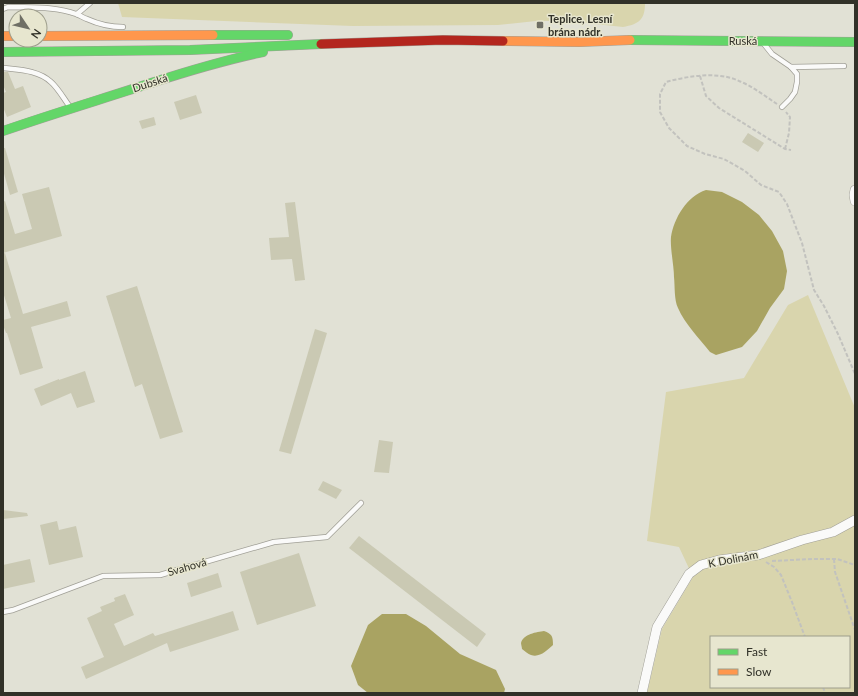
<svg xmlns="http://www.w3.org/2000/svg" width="858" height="696" font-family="Lato,sans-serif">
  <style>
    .green { fill: #d9d5ad; fill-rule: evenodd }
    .water { fill: #a9a362 }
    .building { fill: #cac9b3 }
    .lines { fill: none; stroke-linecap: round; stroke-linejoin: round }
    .lane-casing { stroke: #a09f96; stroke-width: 6 }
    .street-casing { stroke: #a09f96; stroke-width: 10 }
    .fast-casing { stroke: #a09f96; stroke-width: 10 }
    .slow-casing { stroke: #a09f96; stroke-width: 10 }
    .jam-casing { stroke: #a09f96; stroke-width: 10 }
    .path { stroke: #c2c2be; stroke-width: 2; stroke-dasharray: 4 2; stroke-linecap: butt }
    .lane { stroke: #fafaf9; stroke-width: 4.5 }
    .street { stroke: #fafaf9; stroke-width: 9 }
    .fast { stroke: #63d668; stroke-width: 9 }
    .slow { stroke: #ff974d; stroke-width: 9 }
    .jam { stroke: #b3261e; stroke-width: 9 }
    .poi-dot { fill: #6f6f65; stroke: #e7e6cf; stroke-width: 1.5 }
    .labels { text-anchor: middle; stroke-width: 3; stroke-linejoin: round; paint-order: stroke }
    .poi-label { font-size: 11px; font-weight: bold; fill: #313128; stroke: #e7e6cf; text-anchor: start }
    .street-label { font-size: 11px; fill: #313128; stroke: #e7e6cf }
  </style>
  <rect width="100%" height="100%" fill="#e1e1d5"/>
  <g class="green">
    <path d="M118,3H645C645,20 639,24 623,27L568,21H536L498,25L353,26L122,17Z"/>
    <path d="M808,295L855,408V693H647L662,629L693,577L679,547L647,541L666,392L744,378L788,305ZM711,637H849V687H711Z"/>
  </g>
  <g class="water">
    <path d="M706,190L722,192L742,202L759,215L772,231L783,251L787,271L784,289L770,308L757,331L742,347L716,355L710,352C699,338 685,324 678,308C674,300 675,286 674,277C674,266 670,248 671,237C674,218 687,196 706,190Z"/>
    <path d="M382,614H406L426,626L460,654L496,670L505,689L504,693H368L358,685L351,666L368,625Z"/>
    <path d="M544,631C552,634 553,636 553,645C547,650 540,658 531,655C528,654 525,651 522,649C522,648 521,644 521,643C523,634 537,632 544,631Z"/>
  </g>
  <g class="building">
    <path d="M3,72H8L15,89L23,86L31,107L7,117L3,107V93L6,92L3,85Z"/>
    <path d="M196,95L202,113L180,120L174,102Z"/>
    <path d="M154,117L156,125L142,129L139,121Z"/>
    <path d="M748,133L764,143L758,152L742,142Z"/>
    <path d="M3,148H5L18,192L10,195L3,170Z"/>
    <path d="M49,187L62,236L3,253V202L5,201L15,234L32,229L22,194Z"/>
    <path d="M295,202L305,280L295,281L292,259L271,260L269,238L289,237L285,203Z"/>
    <path d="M5,253L23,314L67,301L71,316L31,327L43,368L20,375L7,333H6L3,325V320L11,318L3,292V254Z"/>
    <path d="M137,286L183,432L160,439L142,384L135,387L106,296Z"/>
    <path d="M315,329L327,333L291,454L279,451Z"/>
    <path d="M85,371L95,402L77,408L71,393L41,406L34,389L59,379V380Z"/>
    <path d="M379,440L393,442L389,473L374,472Z"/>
    <path d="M323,481L342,490L336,499L318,490Z"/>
    <path d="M3,510L27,513L28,516L3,519Z"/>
    <path d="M57,521L59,530L76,526L83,557L49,565L40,525Z"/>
    <path d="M359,536L486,634L477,647L349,548Z"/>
    <path d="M299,553L316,606L257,625L240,572Z"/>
    <path d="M30,559L35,582L3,589V565Z"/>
    <path d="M218,573L222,587L191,597L187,583Z"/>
    <path d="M125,594L134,615L114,624L124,646L153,633L155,636L233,611L239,630L170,652L167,643L86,679L81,667L104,657L87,618L102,611L100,607L115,601L114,598Z"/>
  </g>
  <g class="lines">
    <defs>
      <g id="lane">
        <path d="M3,9L8,7C31,8 54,6 76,14C80,15 83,18 87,19C98,24 111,27 123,27"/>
        <path d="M77,14L90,3"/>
        <path d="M764,44L772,54L791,67L797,74V82L795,92L790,99L782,107"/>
        <path d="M791,67L844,66"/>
        <path d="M3,68C19,70 38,70 51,82C58,88 64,99 70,107"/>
        <path d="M3,612L13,610L103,576L160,575L274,542L327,537L361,503"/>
      </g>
      <g id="street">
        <path d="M855,190L854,195L855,201"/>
        <path d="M642,693L657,627L689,574L701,565L719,560L758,555L802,540L833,532L855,520"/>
      </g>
      <g id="fast">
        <path d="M213,35H288"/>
        <path d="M630,40L855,42"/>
        <path d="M3,52L190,50L321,44"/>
        <path d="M3,131C52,114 102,99 151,83C188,71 225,60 263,52"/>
      </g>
      <g id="slow">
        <path d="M3,36H16"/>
        <path d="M40,36L213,35"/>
        <path d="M503,41L579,42L630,40"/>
      </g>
      <path id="jam" d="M321,44L443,40L503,41"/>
    </defs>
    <use href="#lane" class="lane-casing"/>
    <use href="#street" class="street-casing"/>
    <use href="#fast" class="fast-casing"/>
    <use href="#slow" class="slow-casing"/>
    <use href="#jam" class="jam-casing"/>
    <g class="path">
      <path d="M700,76L706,96L719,108L785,149L791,150"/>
      <path d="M777,104C765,96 752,86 739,81C718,71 688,76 666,82L660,94V112L669,128L687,146L705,154L724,159L745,171L761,185L779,192L787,204L802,243L814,290L824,306L838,334L855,374"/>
      <path d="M785,149L789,133L790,117L786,112"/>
      <path d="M834,559L835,572L855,630"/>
      <path d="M772,561L812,559H837L855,565"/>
      <path d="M766,562L774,567L781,575L792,602L805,637"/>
      <path d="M823,687L825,693"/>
    </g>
    <use href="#lane" class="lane"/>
    <use href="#street" class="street"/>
    <use href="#fast" class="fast"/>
    <use href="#slow" class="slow"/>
    <use href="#jam" class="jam"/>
  </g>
  <rect class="poi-dot" x="536" y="21" width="8" height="8" rx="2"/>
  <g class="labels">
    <g class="poi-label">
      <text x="548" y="23">Teplice, Lesní<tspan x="548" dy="13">brána nádr.</tspan></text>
    </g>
    <g class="street-label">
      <text x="743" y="45">Ruská</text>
      <text transform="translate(150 83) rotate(-18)" y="4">Dubská</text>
      <text transform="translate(733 559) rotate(-11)" y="4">K Dolinám</text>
      <text transform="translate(187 567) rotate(-16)" y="4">Svahová</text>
    </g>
  </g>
  <rect width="858" height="696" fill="none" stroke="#313128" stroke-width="8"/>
  <rect x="710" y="636" width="140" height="52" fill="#e7e6cf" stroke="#9e9e8c"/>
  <rect x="718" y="649" width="20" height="6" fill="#63d668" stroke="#9e9e8c"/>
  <text x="746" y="656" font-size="12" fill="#313128">Fast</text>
  <rect x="718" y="669" width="20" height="6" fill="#ff974d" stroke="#9e9e8c"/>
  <text x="746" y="676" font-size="12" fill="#313128">Slow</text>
  <g transform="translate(28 28) rotate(125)"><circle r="19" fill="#e7e6cf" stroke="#9e9e8c"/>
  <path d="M0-3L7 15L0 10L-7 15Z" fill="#6f6f65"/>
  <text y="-6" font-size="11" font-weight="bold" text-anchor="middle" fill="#313128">N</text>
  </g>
</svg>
